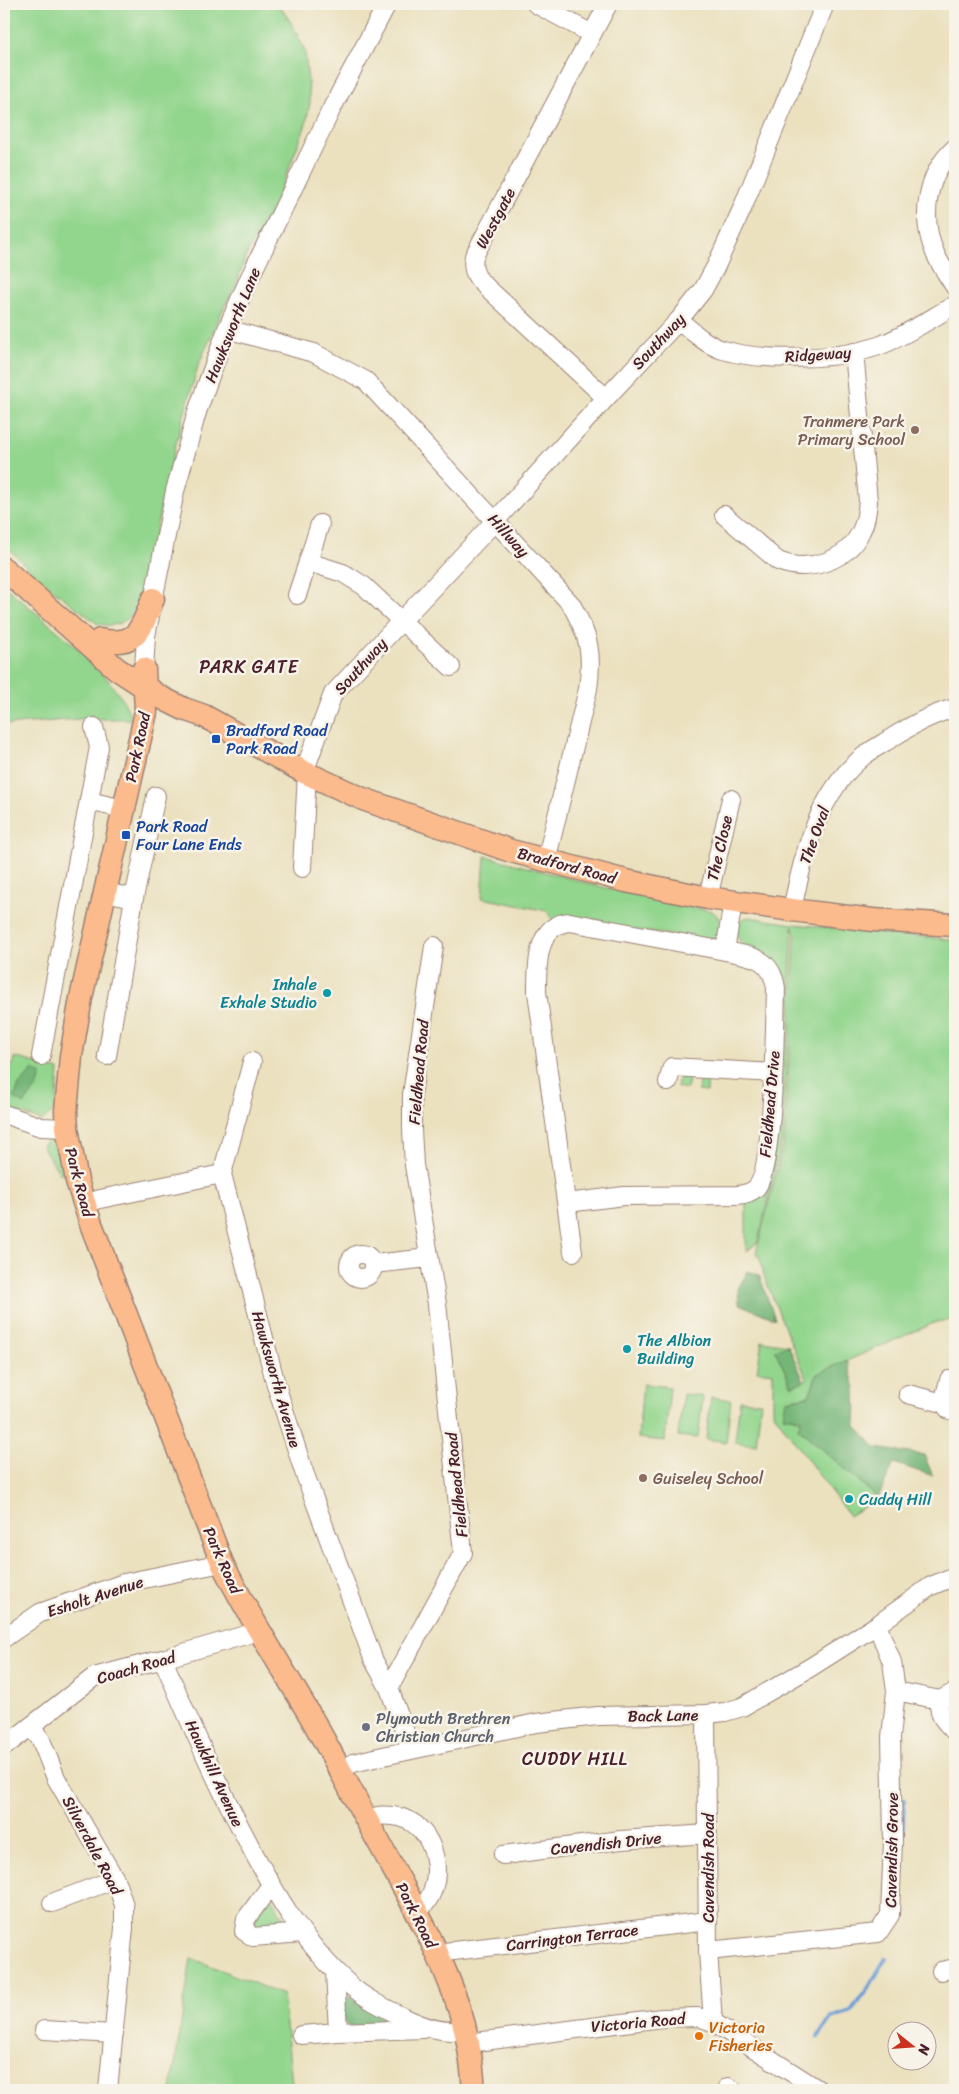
<svg xmlns="http://www.w3.org/2000/svg" width="959" height="2094" font-family="Sriracha,sans-serif">
  <style>
    .green { fill: #92d58d; stroke: #6e7a5c }
    .forest { fill: #75b678; stroke: #606a52 }
    .lines { fill: none; stroke-linecap: round; stroke-linejoin: round }
    .stream { stroke: #6a9ed6; stroke-width: 4 }
    .minor-casing { stroke: #9a8075; stroke-width: 20 }
    .major-casing { stroke: #9a8075; stroke-width: 25 }
    .minor { stroke: #fff; stroke-width: 18 }
    .major { stroke: #fbbb8d; stroke-width: 22 }
    .education-dot { fill: #8d6e63; stroke: #f7f3e8; stroke-width: 2 }
    .transit-dot { fill: #1a4fb4; stroke: #f7f3e8; stroke-width: 2 }
    .culture-dot { fill: #0f9aa8; stroke: #f7f3e8; stroke-width: 2 }
    .worship-dot { fill: #6b7280; stroke: #f7f3e8; stroke-width: 2 }
    .food-dot { fill: #e8710a; stroke: #f7f3e8; stroke-width: 2 }
    .labels { text-anchor: middle; stroke-width: 5; stroke-linejoin: round; paint-order: stroke }
    .street-label { font-size: 16px; fill: #4a1f2b; stroke: #f7f3e8 }
    .education-label { font-size: 16px; fill: #785e54; stroke: #f7f3e8; text-anchor: end }
    .transit-label { font-size: 16px; fill: #164399; stroke: #f7f3e8; text-anchor: start }
    .culture-label { font-size: 16px; fill: #0d838f; stroke: #f7f3e8; text-anchor: start }
    .worship-label { font-size: 16px; fill: #5b616d; stroke: #f7f3e8; text-anchor: start }
    .food-label { font-size: 16px; fill: #c56008; stroke: #f7f3e8; text-anchor: start }
    .neighbourhood-label { font-size: 18px; letter-spacing: 1px; fill: #4a1f2b; stroke: #f7f3e8 }
  </style>
  <rect width="100%" height="100%" fill="#f7f3e8"/>
  <filter id="ink" filterUnits="userSpaceOnUse"><feTurbulence type="fractalNoise" baseFrequency=".02" numOctaves="2"/><feDisplacementMap in="SourceGraphic" scale="10" xChannelSelector="R" yChannelSelector="G"/><feConvolveMatrix kernelMatrix="1 2 1 2 8 2 1 2 1" color-interpolation-filters="sRGB"/></filter>
  <filter id="wash" filterUnits="userSpaceOnUse"><feTurbulence type="fractalNoise" baseFrequency=".0096" numOctaves="4" result="noise"/><feDisplacementMap in="SourceGraphic" scale="20" xChannelSelector="R" yChannelSelector="G"/><feGaussianBlur stdDeviation="1.12" result="paint"/><feColorMatrix in="noise" values="0 0 0 0 0 0 0 0 0 0 0 0 0 0 0 0 0 1.4 0 .05"/><feComposite in="paint" operator="in"/></filter>
  <g filter="url(#wash)">
    <rect width="100%" height="100%" fill="#ebe1bf"/>
    <g class="green">
      <path d="M4,4H278L292,24L305,51L310,103L306,124L275,204L247,253L236,285L225,305L198,366L175,447L138,606C127,622 118,628 98,624L39,579L4,544Z"/>
      <path d="M4,586L93,661L121,697L133,719H79L4,725Z"/>
      <path d="M485,856L598,886L712,911C725,920 723,937 707,940L552,919L547,911L482,898Z"/>
      <path d="M748,917L793,924L955,940V1319L936,1322L817,1374L809,1396L787,1400L784,1416L801,1419L798,1428L878,1498L849,1516L773,1412V1373L757,1371L762,1341L788,1345L776,1350L792,1386L807,1379C792,1346 778,1312 765,1278C762,1270 762,1259 756,1253L784,1143L795,935L793,926L782,1141L758,1242L746,1252V1204L763,1194L769,1183L766,1181L783,989L748,947C735,941 736,932 741,920Z"/>
      <path d="M15,1057L59,1070L56,1110L42,1121L4,1107V1085Z"/>
      <path d="M686,1074H690L687,1089L677,1087L678,1081Z"/>
      <path d="M700,1075L708,1076L707,1092L698,1091Z"/>
      <path d="M50,1136C62,1144 63,1158 66,1171L60,1174L42,1146Z"/>
      <path d="M643,1384L670,1387L665,1441L638,1438Z"/>
      <path d="M683,1394L703,1396L698,1438L678,1436Z"/>
      <path d="M711,1397L731,1400L726,1442L706,1439Z"/>
      <path d="M740,1400L761,1402L756,1445L735,1442Z"/>
      <path d="M271,1898L289,1925L288,1928L256,1931L250,1923Z"/>
      <path d="M191,1958L283,1995L292,2084L214,2090H171Z"/>
    </g>
    <g class="forest">
      <path d="M33,1070L41,1074L38,1086L24,1104L14,1098L19,1085Z"/>
      <path d="M748,1271L759,1275L775,1319L739,1304L738,1289Z"/>
      <path d="M788,1345L804,1381L792,1386L775,1350Z"/>
      <path d="M847,1360L855,1388L856,1426L876,1448L924,1455L933,1476L894,1463L878,1498L798,1428L801,1419L783,1416L786,1400L809,1396L817,1374Z"/>
      <path d="M342,1990L367,2009L398,2024L348,2026L343,2020Z"/>
    </g>
    <g class="lines">
      <g class="stream">
        <path d="M900,1912L904,1799"/>
        <path d="M818,2037L831,2018L851,2011L869,1987L886,1958"/>
      </g>
    </g>
  </g>
  <g filter="url(#ink)">
    <g class="lines">
      <defs>
        <g id="minor">
          <path d="M536,4L592,34"/>
          <path d="M955,148C926,174 920,218 935,253C940,265 948,276 955,287"/>
          <path d="M679,320C692,331 706,345 723,350C764,362 842,360 881,345C907,335 931,318 955,305"/>
          <path d="M227,329L314,353L366,381L571,604C589,636 593,652 588,689L546,861"/>
          <path d="M606,398L481,282C474,274 472,267 474,256L608,4"/>
          <path d="M724,515L778,561C807,573 847,562 861,531C866,522 867,511 868,501L854,352"/>
          <path d="M320,524L308,562L343,573L364,586L451,667"/>
          <path d="M297,595L308,562"/>
          <path d="M144,669L146,636L175,491L197,412L227,329L248,281L332,108L387,4"/>
          <path d="M304,772L333,694L496,520L606,398L679,320L703,290L716,266L742,209L825,4"/>
          <path d="M89,801L123,809"/>
          <path d="M302,868L307,773"/>
          <path d="M105,892L134,898L107,1056"/>
          <path d="M134,898L156,796"/>
          <path d="M708,898L731,799"/>
          <path d="M792,910C803,855 818,792 865,755C873,749 882,744 890,739C910,726 932,714 955,708"/>
          <path d="M41,1056L99,747L94,727"/>
          <path d="M252,1062L222,1174L276,1385L304,1472L374,1661L389,1688"/>
          <path d="M668,1082L672,1067L773,1073"/>
          <path d="M4,1114L41,1127L67,1128"/>
          <path d="M567,1203L624,1196L738,1195C744,1194 751,1193 756,1188C774,1171 775,1020 776,988C771,957 752,956 725,951"/>
          <path d="M84,1204L100,1199L222,1174"/>
          <path d="M573,1252L537,992C537,966 536,924 570,922L725,951L733,902"/>
          <circle cx="361" cy="1266" r="12"/>
          <path d="M373,1264L429,1258"/>
          <path d="M908,1394L943,1403L949,1410L955,1411"/>
          <path d="M943,1403L949,1380"/>
          <path d="M4,1638L40,1613L124,1583L222,1563"/>
          <path d="M163,1659C189,1721 216,1782 248,1842C275,1894 306,1947 351,1986C366,1999 385,2008 403,2017C422,2026 445,2035 465,2029"/>
          <path d="M896,1691L940,1700L955,1692"/>
          <path d="M940,1700C937,1716 945,1721 955,1732"/>
          <path d="M706,1714L708,1951L713,2022"/>
          <path d="M31,1727L41,1740L56,1778L115,1879L124,1905V1928L108,2090"/>
          <path d="M4,1747L94,1677L163,1659L259,1631"/>
          <path d="M411,1749L389,1688L463,1553L437,1304L414,1165L412,1130V1095L434,946"/>
          <path d="M340,1770L353,1763L374,1758L536,1723L598,1716L706,1714L725,1712L742,1707L811,1667L877,1625L931,1586L955,1576"/>
          <path d="M367,1820C376,1815 382,1815 393,1816C438,1820 451,1889 416,1912"/>
          <path d="M503,1855L621,1840L708,1834"/>
          <path d="M271,1885L246,1919L244,1931L253,1937L302,1933"/>
          <path d="M52,1903L115,1879"/>
          <path d="M708,1951L878,1933L890,1915L893,1840L891,1737L896,1691L892,1662L877,1625"/>
          <path d="M436,1953L708,1921"/>
          <path d="M335,1971L338,2032"/>
          <path d="M941,1971L955,1968"/>
          <path d="M44,2030L114,2034"/>
          <path d="M301,2035L338,2032L423,2029"/>
          <path d="M468,2043L662,2018L698,2017L713,2022L819,2090"/>
          <path d="M728,2087L733,2090"/>
        </g>
        <g id="major">
          <path d="M4,569L117,669L160,697L184,709L204,716L304,772L363,799L511,851L626,881L708,898L792,910L873,920L955,925"/>
          <path d="M100,640C138,647 141,629 153,599"/>
          <path d="M144,669L146,712L81,998L71,1056L66,1111L67,1128L77,1181L91,1224L222,1563C250,1619 284,1670 315,1724C338,1765 359,1807 382,1848C410,1899 441,1953 459,2008C468,2035 472,2063 474,2090"/>
        </g>
      </defs>
      <use href="#minor" class="minor-casing"/>
      <use href="#major" class="major-casing"/>
      <use href="#minor" class="minor"/>
      <use href="#major" class="major"/>
    </g>
  </g>
  <g class="education-dot">
    <circle cx="915" cy="430" r="5"/>
    <circle cx="643" cy="1478" r="5"/>
  </g>
  <g class="transit-dot">
    <rect x="211" y="734" width="10" height="10" rx="2.5"/>
    <rect x="121" y="830" width="10" height="10" rx="2.5"/>
  </g>
  <g class="culture-dot">
    <circle cx="327" cy="993" r="5"/>
    <circle cx="627" cy="1349" r="5"/>
    <circle cx="849" cy="1499" r="5"/>
  </g>
  <circle class="worship-dot" cx="366" cy="1727" r="5"/>
  <circle class="food-dot" cx="699" cy="2036" r="5"/>
  <g class="labels">
    <g class="street-label">
      <text transform="translate(495 218) rotate(-62)" y="6">Westgate</text>
      <text transform="translate(232 325) rotate(-68)" y="6">Hawksworth Lane</text>
      <text transform="translate(658 341) rotate(-47)" y="6">Southway</text>
      <text transform="translate(818 354) rotate(-4)" y="6">Ridgeway</text>
      <text transform="translate(509 535) rotate(48)" y="6">Hillway</text>
      <text transform="translate(360 666) rotate(-48)" y="6">Southway</text>
      <text transform="translate(137 747) rotate(-78)" y="6">Park Road</text>
      <text transform="translate(814 835) rotate(-70)" y="6">The Oval</text>
      <text transform="translate(719 848) rotate(-77)" y="6">The Close</text>
      <text transform="translate(567 865) rotate(15)" y="6">Bradford Road</text>
      <text transform="translate(418 1072) rotate(-85)" y="6">Fieldhead Road</text>
      <text transform="translate(769 1104) rotate(-85)" y="6">Fieldhead Drive</text>
      <text transform="translate(80 1182) rotate(75)" y="6">Park Road</text>
      <text transform="translate(277 1379) rotate(74)" y="6">Hawksworth Avenue</text>
      <text transform="translate(456 1485) rotate(-96)" y="6">Fieldhead Road</text>
      <text transform="translate(223 1560) rotate(66)" y="6">Park Road</text>
      <text transform="translate(95 1596) rotate(-18)" y="6">Esholt Avenue</text>
      <text transform="translate(136 1667) rotate(-16)" y="6">Coach Road</text>
      <text transform="translate(663 1715) rotate(-1)" y="6">Back Lane</text>
      <text transform="translate(215 1773) rotate(65)" y="6">Hawkhill Avenue</text>
      <text transform="translate(606 1843) rotate(-6)" y="6">Cavendish Drive</text>
      <text transform="translate(93 1845) rotate(62)" y="6">Silverdale Road</text>
      <text transform="translate(891 1850) rotate(-89)" y="6">Cavendish Grove</text>
      <text transform="translate(708 1868) rotate(-90)" y="6">Cavendish Road</text>
      <text transform="translate(417 1915) rotate(63)" y="6">Park Road</text>
      <text transform="translate(572 1937) rotate(-7)" y="6">Carrington Terrace</text>
      <text transform="translate(638 2022) rotate(-5)" y="6">Victoria Road</text>
    </g>
    <g class="education-label">
      <text x="905" y="427">Tranmere Park<tspan x="905" dy="18">Primary School</tspan></text>
      <text x="653" y="1484" text-anchor="start">Guiseley School</text>
    </g>
    <g class="transit-label">
      <text x="226" y="736">Bradford Road<tspan x="226" dy="18">Park Road</tspan></text>
      <text x="136" y="832">Park Road<tspan x="136" dy="18">Four Lane Ends</tspan></text>
    </g>
    <g class="culture-label">
      <text x="317" y="990" text-anchor="end">Inhale<tspan x="317" dy="18">Exhale Studio</tspan></text>
      <text x="637" y="1346">The Albion<tspan x="637" dy="18">Building</tspan></text>
      <text x="859" y="1505">Cuddy Hill</text>
    </g>
    <g class="worship-label">
      <text x="376" y="1724">Plymouth Brethren<tspan x="376" dy="18">Christian Church</tspan></text>
    </g>
    <g class="food-label">
      <text x="709" y="2033">Victoria<tspan x="709" dy="18">Fisheries</tspan></text>
    </g>
    <g class="neighbourhood-label">
      <text x="249" y="673">PARK GATE</text>
      <text x="575" y="1765">CUDDY HILL</text>
    </g>
  </g>
  <rect width="959" height="2094" fill="none" stroke="#f7f3e8" stroke-width="20"/>
  <g transform="translate(912 2046) rotate(107)"><circle r="24" fill="#f7f3e8" stroke="#b29e9c"/>
  <path d="M0-4L9 19L0 12L-9 19Z" fill="#c8321e"/>
  <text y="-8" font-size="14" font-weight="bold" text-anchor="middle" fill="#4a1f2b">N</text>
  </g>
</svg>
